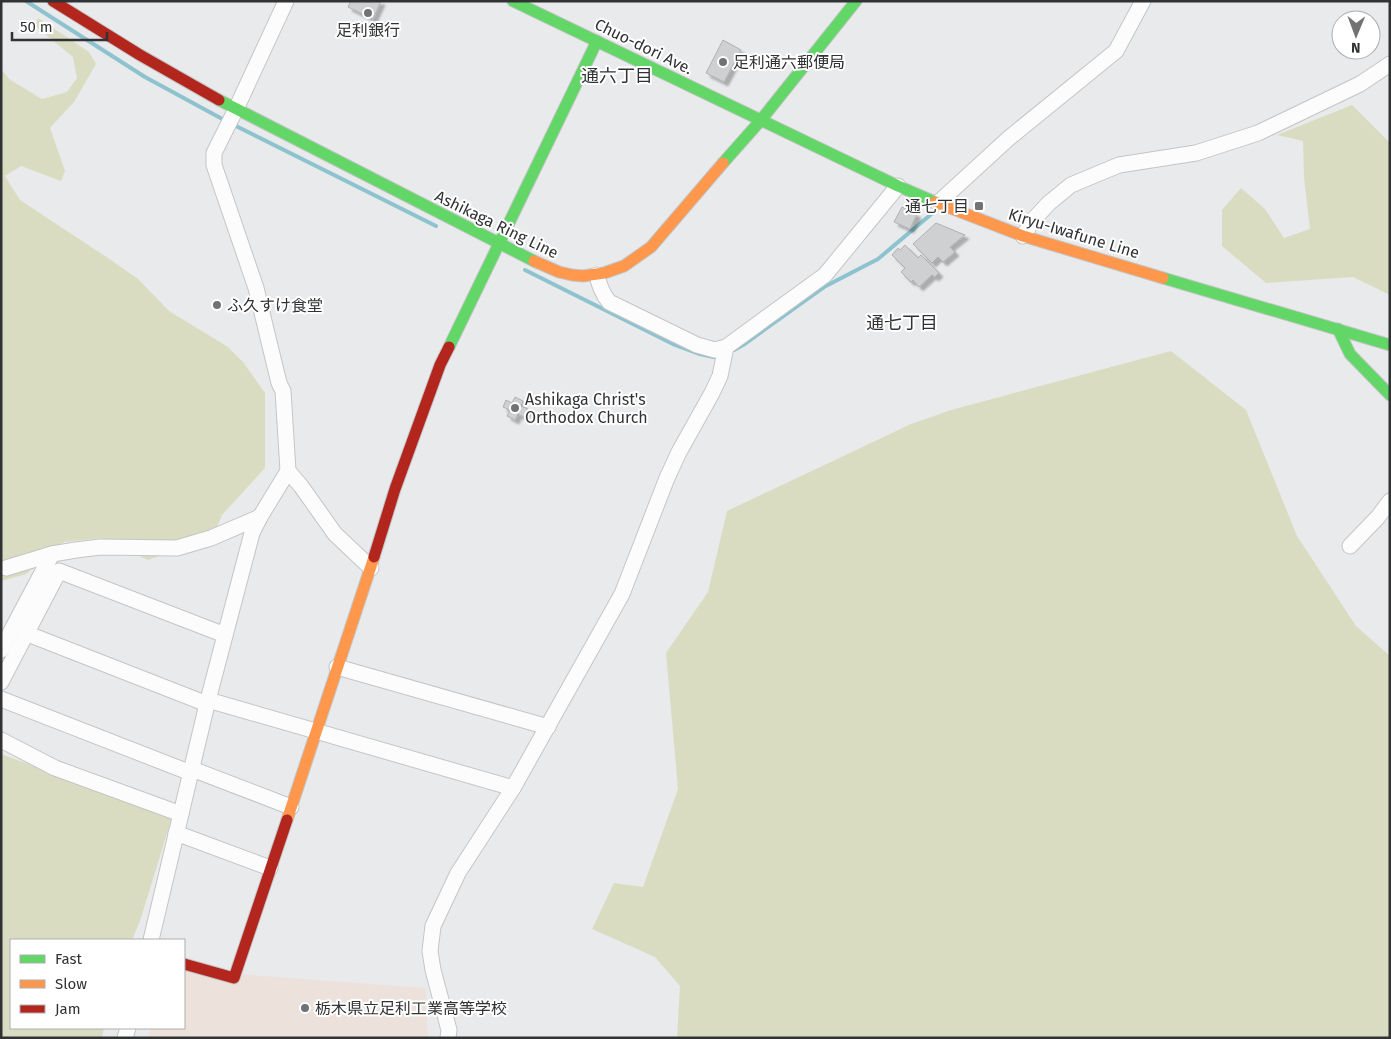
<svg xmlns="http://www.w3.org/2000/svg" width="1391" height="1039" font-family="'Fira Sans','Noto Sans JP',sans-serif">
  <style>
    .education { fill: #ede2db }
    .green { fill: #dadcc2 }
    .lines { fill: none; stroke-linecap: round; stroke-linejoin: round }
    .stream { stroke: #8dc2cf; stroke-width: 4 }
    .building { fill: #cfd0d1; stroke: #b0b1b3; filter: url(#shadow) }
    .street-casing { stroke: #c4c5c6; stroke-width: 17 }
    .fast-casing { stroke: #c4c5c6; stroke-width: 13 }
    .slow-casing { stroke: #c4c5c6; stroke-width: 13 }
    .jam-casing { stroke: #c4c5c6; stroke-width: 13 }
    .street { stroke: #fcfcfc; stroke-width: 15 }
    .fast { stroke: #63d668; stroke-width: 11 }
    .slow { stroke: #ff974d; stroke-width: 11 }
    .jam { stroke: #b3261e; stroke-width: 11 }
    .poi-dot { fill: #717274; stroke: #fff; stroke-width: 2 }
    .labels { text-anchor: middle; stroke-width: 4; stroke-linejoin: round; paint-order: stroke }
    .poi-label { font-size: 16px; fill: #313233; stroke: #fff; text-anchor: start }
    .street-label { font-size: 16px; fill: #313233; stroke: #fff }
    .neighbourhood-label { font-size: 18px; fill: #313233; stroke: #fff }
  </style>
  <defs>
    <filter id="shadow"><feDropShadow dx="4" dy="4" stdDeviation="1" flood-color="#0004"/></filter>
  </defs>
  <rect width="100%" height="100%" fill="#e9eaec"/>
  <path class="education" d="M184,970L426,988L428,1038H148L150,1028H184Z"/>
  <g class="green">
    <path d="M38,18L89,52L96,64L74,102L50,128L65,171L61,181L21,166L5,176L20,200L111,260L138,279L169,311L228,347L243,362L265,393V468L222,515L213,537L148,560L101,538L64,542L26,574L1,581V69L9,79L42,99L67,92L77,78L73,57L35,26Z"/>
    <path d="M1352,105L1390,143V295L1353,277L1266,283L1222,246V210L1241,188L1265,209L1284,238L1310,229L1304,178L1303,141L1277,135Z"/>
    <path d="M1171,351L1246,410L1297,536L1356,626L1390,656V1038H677L680,986L655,957L592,929L614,883L643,887L678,789L666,653L708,592L727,511L911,424L951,410Z"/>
    <path d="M1,754L172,817L140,921L132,940H11V1028H104L102,1038H1Z"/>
  </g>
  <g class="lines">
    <g class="stream">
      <path d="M26,1L145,77L226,121"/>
      <path d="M232,124L436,226"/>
      <path d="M525,270L673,344L700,354L718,358L721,356"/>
      <path d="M734,350L743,345L824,287L878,259L935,211"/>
    </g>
  </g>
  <g class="building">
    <path d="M351,1H381L373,19L348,7Z"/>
    <path d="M723,40L741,50L724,82L706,73Z"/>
    <path d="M902,207L917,214L910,229L894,222Z"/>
    <path d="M936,223L965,235L950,247L955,252L943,262L938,257L932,263L913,244Z"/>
    <path d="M905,245L918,258L921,255L939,273L935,277L932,275L919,287L913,280L911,282L901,272L905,268L892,255L898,248L900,250Z"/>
    <path d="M515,397L523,401L521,406L528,409L524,417L518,414L515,420L507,416L510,410L503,407L506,400L512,403Z"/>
  </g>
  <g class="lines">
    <defs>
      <g id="street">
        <path d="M938,203L1009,138L1116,51L1143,1"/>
        <path d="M1023,236L1034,219L1049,203L1071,185L1119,165L1196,153L1258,133L1360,84L1390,64"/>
        <path d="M597,275C599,286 602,293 609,302L697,345L715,350L726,347L825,275L898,186"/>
        <path d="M288,471L301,486L335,534L371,568"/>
        <path d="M1350,546L1378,517L1390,501"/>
        <path d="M6,568L52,554L76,550L100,547L177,548L211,538L260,517"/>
        <path d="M28,634L207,704"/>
        <path d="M1,650L52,554"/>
        <path d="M337,667L548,727"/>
        <path d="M1,682L59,571L225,635"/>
        <path d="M1,699L191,773"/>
        <path d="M208,700L513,788"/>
        <path d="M1,740L55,768L181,814"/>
        <path d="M192,769L291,807"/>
        <path d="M176,833L270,868"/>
        <path d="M151,940L208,700L252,533L260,517L288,471L283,391L279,383L256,288L214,165V153L236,109L286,1"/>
        <path d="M125,1038L128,1028"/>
        <path d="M448,1038L449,1030L433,970L430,951L433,926L458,873L513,788L622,594L667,478L679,452L712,393L720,376L726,347"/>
      </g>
      <g id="fast">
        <path d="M513,1L898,186L935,202"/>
        <path d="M219,100L534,261"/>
        <path d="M723,163L761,120L856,1"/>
        <path d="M1163,278L1390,345"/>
        <path d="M1338,329L1350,354L1390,395"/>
        <path d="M449,347L597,41"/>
      </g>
      <g id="slow">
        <path d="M935,202L1023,236L1163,278"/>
        <path d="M534,261L559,272L572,275L583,276L604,273L624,266L651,247L723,163"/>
        <path d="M287,820L374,557"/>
      </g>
      <g id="jam">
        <path d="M53,1L140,55L219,100"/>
        <path d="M374,557L395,489L440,365L449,347"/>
        <path d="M184,964L234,978L287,820"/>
      </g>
    </defs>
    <use href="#street" class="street-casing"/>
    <use href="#fast" class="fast-casing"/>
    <use href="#slow" class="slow-casing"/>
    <use href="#jam" class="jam-casing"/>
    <use href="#street" class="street"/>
    <use href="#fast" class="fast"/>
    <use href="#slow" class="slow"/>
    <use href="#jam" class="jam"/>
  </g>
  <g class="poi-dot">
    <circle cx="368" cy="13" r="5"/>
    <circle cx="723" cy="62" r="5"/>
    <rect x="974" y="201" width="10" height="10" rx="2.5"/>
    <circle cx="217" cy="305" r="5"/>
    <circle cx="515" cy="408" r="5"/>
    <circle cx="305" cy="1008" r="5"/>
  </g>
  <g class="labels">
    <g class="poi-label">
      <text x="368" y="36" text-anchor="middle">足利銀行</text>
      <text x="733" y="68">足利通六郵便局</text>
      <text x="969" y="212" text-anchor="end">通七丁目</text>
      <text x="227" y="311">ふ久すけ食堂</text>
      <text x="525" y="405">Ashikaga Christ's<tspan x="525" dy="18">Orthodox Church</tspan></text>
      <text x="315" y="1014">栃木県立足利工業高等学校</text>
    </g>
    <g class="street-label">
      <text transform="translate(644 46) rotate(26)" y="6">Chuo-dori Ave.</text>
      <text transform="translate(497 224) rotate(26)" y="6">Ashikaga Ring Line</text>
      <text transform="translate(1074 233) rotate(17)" y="6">Kiryu-Iwafune Line</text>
    </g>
    <g class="neighbourhood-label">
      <text x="617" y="82">通六丁目</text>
      <text x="902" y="329">通七丁目</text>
    </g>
  </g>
  <rect width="1391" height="1039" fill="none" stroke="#313233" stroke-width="5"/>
  <rect x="10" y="939" width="175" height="90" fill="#ffffff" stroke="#adadad"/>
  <rect x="20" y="955" width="25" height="8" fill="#63d668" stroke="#adadad"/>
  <text x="55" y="964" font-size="15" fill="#313233">Fast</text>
  <rect x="20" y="980" width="25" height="8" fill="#ff974d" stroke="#adadad"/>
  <text x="55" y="989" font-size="15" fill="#313233">Slow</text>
  <rect x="20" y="1005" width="25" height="8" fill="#b3261e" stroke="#adadad"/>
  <text x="55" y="1014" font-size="15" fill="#313233">Jam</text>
  <g transform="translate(1356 35) rotate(181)"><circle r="24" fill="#ffffff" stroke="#adadad"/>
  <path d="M0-4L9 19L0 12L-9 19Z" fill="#717274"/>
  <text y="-8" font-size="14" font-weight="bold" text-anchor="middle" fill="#313233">N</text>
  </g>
  <path d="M12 32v8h95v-8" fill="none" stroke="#313233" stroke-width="2.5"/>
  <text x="20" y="32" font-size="15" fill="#313233" stroke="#ffffff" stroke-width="4" paint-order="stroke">50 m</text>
</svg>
